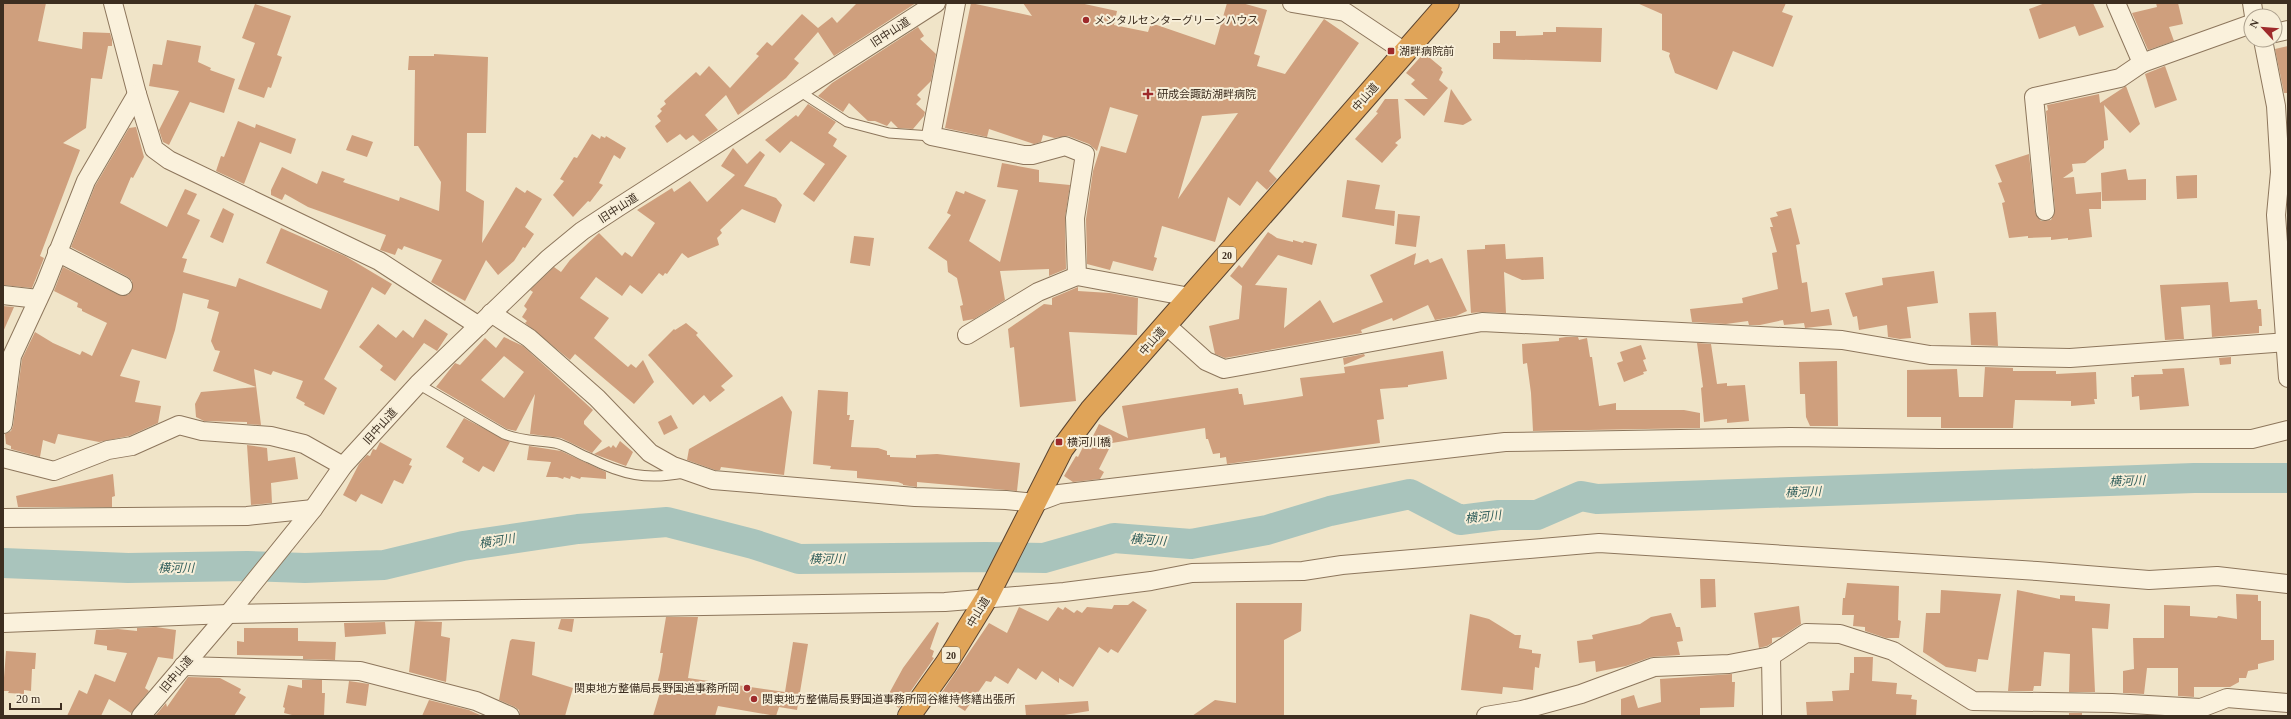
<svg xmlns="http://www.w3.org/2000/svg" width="2291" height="719" font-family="'Times New Roman','Noto Sans JP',serif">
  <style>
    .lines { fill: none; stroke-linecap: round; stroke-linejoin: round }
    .river { stroke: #a9c4bc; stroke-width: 30 }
    .building { fill: #cf9f7d; fill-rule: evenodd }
    .lane-casing { stroke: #8d765c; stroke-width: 11 }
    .street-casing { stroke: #8d765c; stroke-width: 20 }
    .highway-casing { stroke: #5b4430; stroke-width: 24 }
    .lane { stroke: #faf1dc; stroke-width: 9 }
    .street { stroke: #faf1dc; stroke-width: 18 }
    .highway { stroke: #e0a458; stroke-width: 22 }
    .poi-dot { fill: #9e2a2b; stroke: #f7eed8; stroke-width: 1.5 }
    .labels { text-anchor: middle; stroke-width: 4; stroke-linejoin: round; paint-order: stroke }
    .shield { fill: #f7eed8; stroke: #756857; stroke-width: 1 }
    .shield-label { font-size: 10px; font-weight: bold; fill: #3d2e20 }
    .poi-label { font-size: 11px; fill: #3d2e20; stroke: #f7eed8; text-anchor: start }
    .street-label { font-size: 11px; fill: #3d2e20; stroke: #f7eed8 }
    .water-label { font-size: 12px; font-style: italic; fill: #2f5d5a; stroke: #f7eed8 }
  </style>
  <rect width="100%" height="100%" fill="#f0e4c8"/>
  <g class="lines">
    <path class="river" d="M3,563L128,568L247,566L305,568L384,565L463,546L578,529L667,522L753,544L799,559L986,557L1044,558L1114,538L1191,544L1267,530L1330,511L1410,494L1460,520L1499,515H1537L1581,496L1597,499L2194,478H2288"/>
  </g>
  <g class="building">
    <path d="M3,3H46L38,41L82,49L83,32L110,33L112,40V46H108L102,79L91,78L86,128L63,143L80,150L40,256L44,258L32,288L3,285Z"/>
    <path d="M857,3H916L834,56L818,32L794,59L799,63L786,78L738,115L726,95L705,115L718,130L700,142L693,135L686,140L680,134L667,143L656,128L655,126L661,121L657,116L662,111L660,109L666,104L664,101L696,72L700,76L709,66L730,88L759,56L756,54L767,42L772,46L802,14L818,28L832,17L837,23Z"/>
    <path d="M971,3L1032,16L1023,3H1080L1117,11L1114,25L1148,32L1151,23L1215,45L1227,3H1242L1267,10L1254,54L1260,56L1257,66L1285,74L1324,19L1359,43L1269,171L1277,179L1267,190L1257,181L1240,206L1228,197L1215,242L1162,226L1154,257L1157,258L1153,271L1113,261L1110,270L1087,264L1086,219L1093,171L1101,146L1126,153L1138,115L1110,107L1097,151L1089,144L1068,136L1054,138L1043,135L1041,142L1034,144L989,129L987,137L945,128ZM1238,113L1222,136L1178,199L1202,116Z"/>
    <path d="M1637,3H1786L1782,12L1793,16L1773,67L1733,51L1717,90L1675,73L1669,56L1670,53L1662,50V14Z"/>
    <path d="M2045,3H2093L2104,27L2079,36L2075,26L2039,39L2029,9Z"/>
    <path d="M2156,3H2178L2183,24L2169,27L2174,41L2148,50L2132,13L2157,7Z"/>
    <path d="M255,4L291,16L277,55L282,57L271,88L268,87L264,98L238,89L255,43L242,38Z"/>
    <path d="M918,27L924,36L920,39L936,54L931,81L917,95L921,99L916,104L925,112L924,116L913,129L898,128L891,121L887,126L875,121H868L849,103L843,112L818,96L832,83Z"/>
    <path d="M1556,27L1602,28L1601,62L1493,59V43H1500V31H1516V36L1543,35V32H1556Z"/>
    <path d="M167,40L201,46L198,62L211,68L210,70L235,79L224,113L190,102L169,145L163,142L159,130L179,91L149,86L153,64L162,65Z"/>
    <path d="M2288,46V93H2284L2275,49Z"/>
    <path d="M1424,53L1442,68L1441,70L1443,72L1439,80L1448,88L1424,116L1404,99H1428L1411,84L1415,80L1406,73Z"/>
    <path d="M434,54L488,57L486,133H467L466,191L484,201L482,243L516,187L525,193L527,190L542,199L525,227L534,234L525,248L523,247L514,261L498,275L486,260L465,301L431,282L442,260L404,246L402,250L398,248L395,255L380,250L386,235L308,207L285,194L282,200L271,195V190L282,167L317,184L322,171L345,179L343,182L399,201L400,197L439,211L441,182L418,146H414L415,70H408L409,56H434Z"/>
    <path d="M2165,66L2177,100L2155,108L2145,74Z"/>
    <path d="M2126,86L2140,124L2130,133L2104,105L2108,140L2104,141V148L2085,163L2072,164L2073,171L2063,178L2074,177L2076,194L2101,192V209H2089L2092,237L2068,240V238L2051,240V237L2028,238V236L2009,238L2002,203L2005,202L1998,183L2002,182L1995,165L2029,154L2035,212L2041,221L2051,220L2055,210L2046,111L2048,110L2047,105L2099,94L2100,103Z"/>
    <path d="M1451,89L1472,120L1463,125L1444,122Z"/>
    <path d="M1385,99H1398L1401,138L1395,143L1398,145L1382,163L1355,139L1378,113L1376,112Z"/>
    <path d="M808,104L836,122L828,133L837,139L833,146L847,156L814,202L803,194L825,164L791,141L780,153L765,140L796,115L798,117Z"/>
    <path d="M238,121L255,128L256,124L296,139L291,154L260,142L244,184L216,171L221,156L224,157Z"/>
    <path d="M136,127L144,157L133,178L131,177L120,203L167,227L185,189L197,194L187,214L200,220L182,258L187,259L183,272L236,287L239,278L321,309L328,291L266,263L281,228L345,256L392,284L385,295L372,287L324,379L337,388L324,415L304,405L305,403L296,398L303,381L273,371L271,375L254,369L261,425L247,424V422L204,421L196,417L195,404L201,392L256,387L213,371L220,351L215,350L211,341L219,312L207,308L209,300L183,293L175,330L166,359L132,349L120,376L140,381L135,402L161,406L158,423L129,436L99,442L58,434L55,444L43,440L40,457L11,449V446L6,444L5,434L11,431L13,426L22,359L35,332L53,343L80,355L82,351L92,356L107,323L82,311V309L77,307L78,303L54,291L63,267L119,295H128L132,290V281L128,277L71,247L95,186L129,128Z"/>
    <path d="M592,134L600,139L601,136L605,138L606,136L626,148L620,159L614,155L599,183L603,185L590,202L588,201L573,217L553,195L564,181L560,179L574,157L577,158Z"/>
    <path d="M352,135L373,142L367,157L346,150Z"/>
    <path d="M733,148L747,164L760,151L765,155L744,186L776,198L782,205L775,223L742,209L720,230L722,233L717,238L719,245L688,258L682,253L667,274L665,273L663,276L659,273L642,294L630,285L622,296L596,277L580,298L609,318L594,338L628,367L631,364L636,368L643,360L654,382L634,404L575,354L570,360L525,323L527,321L522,317L527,309L524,306L533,292L530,290L554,267L561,272L570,260L599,233L622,256L625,252L632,257L655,223L637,210L672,188L674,192L690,181L707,202L735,175L721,166Z"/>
    <path d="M1002,163L1039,170V182L1070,185L1065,218L1066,269L1049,276V269L1000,271L1005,300L974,319L963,321L960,306L963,305L957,278L948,272L947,261L928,248L951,215L947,213L956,191L964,194L965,191L986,200L969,241L1000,262L1018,190L997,187Z"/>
    <path d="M2126,169L2128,180L2146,179V200L2102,201L2101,173Z"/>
    <path d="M2197,175V198L2177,199L2176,176Z"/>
    <path d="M1347,180L1380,185L1375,209L1395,211L1394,226L1342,217Z"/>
    <path d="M223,208L234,214L223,243L210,237Z"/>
    <path d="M1791,208L1800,244L1796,245L1802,283L1807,282L1811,312L1829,309L1832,325L1805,328L1804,323L1784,325L1783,320L1760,325H1749L1748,321L1726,324L1692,322L1690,309L1743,303L1742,298L1778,289L1772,253L1777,252L1770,227H1773L1770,218L1778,216L1776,212Z"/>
    <path d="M1398,214L1420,216L1416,247L1395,244Z"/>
    <path d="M1268,232L1277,238L1293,242V240L1303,243L1304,241L1317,244L1312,265L1278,255L1255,285L1287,288L1284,328L1320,300L1333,323L1383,302L1370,275L1416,253L1414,265L1428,259L1430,263L1442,258L1467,311L1456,316L1435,320L1428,305L1393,321L1392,318L1361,330L1362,333L1225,358L1215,354L1209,326L1239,319L1242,286L1230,276L1239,265L1242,268Z"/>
    <path d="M854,236L874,238L870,266L850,263Z"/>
    <path d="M1505,244L1506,259L1543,257L1544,279L1522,280L1504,272L1506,313L1482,312L1471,313L1467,250L1485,249V245Z"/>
    <path d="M1934,271L1938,303L1907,307L1911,338L1900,339L1888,337L1887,325L1859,330L1857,316L1853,317L1845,293L1883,285L1882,278Z"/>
    <path d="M2228,282L2230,302L2257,300L2258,309H2261L2262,326H2259V333L2212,337L2210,305L2181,307L2184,339L2165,340L2160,285Z"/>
    <path d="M1078,287V291L1110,293L1138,298L1137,335L1069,332L1076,401L1020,407L1014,347L1010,348L1008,329L1044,304L1052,305V298Z"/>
    <path d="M3,306L14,307L3,332Z"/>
    <path d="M1996,312L1998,346L1971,345L1969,313Z"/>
    <path d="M425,319L448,334L437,351L424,343L395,381L380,370L383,366L359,347L378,324L396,338L403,330L413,338Z"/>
    <path d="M686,323L698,333L696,335L733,376L721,386L725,390L710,402L704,395L693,405L648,355L674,329L675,330Z"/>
    <path d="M504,337L523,346L593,410L584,421V424L602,441L592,453L561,438L530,434L535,394L516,431L507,429L436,387L455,363L460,365L485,338L496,348ZM504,356L524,372L504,398L481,380Z"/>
    <path d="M1566,337H1578L1579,340L1587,338L1590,357H1592L1599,406L1616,403V410H1684L1700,413V428L1533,431L1531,393L1527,363L1523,364L1522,344L1559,341V338Z"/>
    <path d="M1697,343L1711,344L1717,384L1727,383V386L1745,385L1749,421L1727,423V419L1704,422L1701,388L1703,387Z"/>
    <path d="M1641,345L1646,359L1643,360L1647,371L1643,372L1644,374L1624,382L1617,363L1623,361L1620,352Z"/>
    <path d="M1443,351L1447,379L1408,385V387L1380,389L1384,419L1377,420L1380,443L1227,464L1226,457L1220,458V453L1213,454L1208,439H1206L1205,428L1112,443L1099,469L1104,472L1100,479L1073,482L1064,476L1076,456L1078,457L1088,437L1092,438L1099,424L1128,438L1122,406L1238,388L1239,394H1242L1244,405L1285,399L1303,396L1300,378L1345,373L1344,367Z"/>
    <path d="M1364,354L1365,356L1344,365L1343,358Z"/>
    <path d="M2231,357V364L2220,365L2219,358Z"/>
    <path d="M1837,361L1838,426H1810L1806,417L1805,394H1800L1799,362Z"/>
    <path d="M1985,367L2013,368V371H2056V374L2096,372L2097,399H2094L2095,404L2071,406V401L2015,400L2013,428H1941V417H1907V370L1957,369L1959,397H1983Z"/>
    <path d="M2184,368L2189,406L2140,410L2139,396L2132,397L2131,377H2134V375L2163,374L2162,369Z"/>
    <path d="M818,390L848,392L847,415H850L849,420H854L851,447L878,448L887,451V455H890V457L916,458V455L937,454L1020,463L1017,491L917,482V487L903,485V484L898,482L857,478V471L830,469L831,466L813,464Z"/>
    <path d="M782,396L792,412L784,475L721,467L720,470H715L687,460L689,449Z"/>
    <path d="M671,415L678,428L664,435L658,422Z"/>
    <path d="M464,418L510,442L494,472L483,466L479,472L462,462L464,458L446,447Z"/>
    <path d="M620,441L633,452L626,466L594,454L609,446L611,448L613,445L616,448Z"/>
    <path d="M380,442L412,459L409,465L412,466L403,484L394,480L382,504L361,494L356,502L343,495L359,464L367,455L370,456L373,449L376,450Z"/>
    <path d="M247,445L267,448L268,461L295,457L298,479L271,483L272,503L251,505Z"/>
    <path d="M529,446L561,451L606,472V479L581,477L580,479L571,476L570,479L564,477L563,479L557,477H546L551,462L527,460Z"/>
    <path d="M113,474L115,496L112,497V507H18L16,496Z"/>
    <path d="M1700,579H1715L1716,607L1701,608Z"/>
    <path d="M1847,583L1899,586L1898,620L1901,621L1899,638H1886L1865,631V627L1853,626L1854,615H1842L1843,598H1845Z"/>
    <path d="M1941,590L2001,594L1988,660L1978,659L1976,672L1946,667L1923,652L1926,613H1940Z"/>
    <path d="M2017,590L2060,599V595L2075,596V601L2110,604L2108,629L2092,628L2095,692H2069L2070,654L2044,652L2041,686H2034L2033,691H2008Z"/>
    <path d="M2236,594L2258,595V601H2261V640H2274V660L2258,664V669L2248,671L2246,678H2239V682L2230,687H2194V697L2178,696V668H2147L2144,694L2123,693V671L2134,669L2133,638H2164V605L2190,606V616L2217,618L2218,616L2237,619Z"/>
    <path d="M1133,601L1147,610L1118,653L1111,649L1108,653L1099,647L1073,687L1059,678V683L1042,671L1036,680L1018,668L1008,684L995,676L991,682L986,681L965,711L940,695L989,623L1007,633L1019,607L1048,621L1058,607L1063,610L1065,607L1074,613L1077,610L1082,613L1087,607L1112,609L1114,605H1128Z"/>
    <path d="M1236,603H1302L1301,631L1284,640V716H1192L1215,700L1236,703Z"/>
    <path d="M1799,606L1801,624L1781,637L1772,638V643L1767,646L1759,648L1754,613Z"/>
    <path d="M1671,613L1676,627H1680L1683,641L1677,642L1680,655L1651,657L1626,666L1596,672L1595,661L1579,663L1577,641L1593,639L1592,635L1640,624L1651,617Z"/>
    <path d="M1470,614L1489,619L1515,635H1521L1519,648L1532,650V653L1541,654L1539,668L1535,667L1533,690L1503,687L1502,694L1461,690Z"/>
    <path d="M666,617H698L688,678L785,692L793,642L808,644L797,710L779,707L776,716L718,706L715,716H653L661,689L656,688L660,672L663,653H660Z"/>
    <path d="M561,619H574L572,632L558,629Z"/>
    <path d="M415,621L442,622L441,636L450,638L446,682L409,672Z"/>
    <path d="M385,622L386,634L345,637L344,623Z"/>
    <path d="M937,622L939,623L930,649L934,651L932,657L934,658L899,708L886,699L903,668Z"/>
    <path d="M156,627L176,630L173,659L158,657L145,688L149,691L131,713L109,699L101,716H67L79,690L87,694L95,674L115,682L127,653L107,650V646L94,644L96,630L118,629L137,631V628Z"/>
    <path d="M244,628H298V641L336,642L335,660L303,659V656L237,655V641L244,642Z"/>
    <path d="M512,639L535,642L532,675L573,688L565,716H520L519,710L515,707L499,700L510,641Z"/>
    <path d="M6,651L36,653L35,669H32L31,691L24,690V694L8,693L9,691H3Z"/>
    <path d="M1854,657H1873L1872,681L1897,683L1896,694L1912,695L1911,699L1917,700L1916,716H1807L1806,702L1833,701L1832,691L1849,690L1850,673H1854Z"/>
    <path d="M1732,674V682H1735L1734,707L1700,708V716H1621V699L1634,695L1638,708L1661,702L1660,679Z"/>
    <path d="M188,677L220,678L241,689L239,693L246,697L234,716H155L166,703L167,707Z"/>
    <path d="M302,680H322V693H325L324,716H296L284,713L285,708L283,707L288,685L302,688Z"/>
    <path d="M349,681L369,684L366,706L346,703Z"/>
    <path d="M429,700L469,710L482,716H422Z"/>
    <path d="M1088,701L1089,711L1058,716H1026L1025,705Z"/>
    <rect x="2069" y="713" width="13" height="3"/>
  </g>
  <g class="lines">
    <defs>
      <g id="lane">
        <path d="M799,91L847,122L889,133L931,136"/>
        <path d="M418,384L504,434C521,441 537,440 555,443C566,445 578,454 589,458C623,475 646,480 684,473"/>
      </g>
      <g id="street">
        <path d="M113,3L137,94L154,149L169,160L379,261L479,326"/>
        <path d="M956,3L931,136L1024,155H1032L1065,146L1085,154L1075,218L1077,276L1190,297"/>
        <path d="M1292,3L1345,12L1405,52"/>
        <path d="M2116,3L2142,63"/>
        <path d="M2252,3L2254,16"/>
        <path d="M2275,33L2288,30"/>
        <path d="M2263,40L2276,106L2280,172L2276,215L2288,378"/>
        <path d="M2045,211L2034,97L2120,78L2142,63L2251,24"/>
        <path d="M57,252L123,286"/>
        <path d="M3,295L38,299"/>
        <path d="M491,313L529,338L597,398L650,453L673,466L713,480L915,497L1006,500L1035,503L1059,494L1505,442L1790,437L1939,439H2252L2288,430"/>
        <path d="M1166,325L1206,361L1224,369L1482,322L1842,340L1930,355L2070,358L2288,342"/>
        <path d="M967,335L1038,292L1077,276"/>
        <path d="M3,424L12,356L45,285L86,181L137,94"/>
        <path d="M3,458L54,471L108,450L132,446L179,425L202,431L271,436L304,444L343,466"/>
        <path d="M3,518L247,516L313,509"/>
        <path d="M3,623L228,614L945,602L1064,592L1151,581L1192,573L1303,571L1342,565L1599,543L2037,571L2149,580L2217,576L2288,584"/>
        <path d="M1771,656L1772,716"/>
        <path d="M183,666L360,671L476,701L510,716"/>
        <path d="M141,716L234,607L313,509L343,466L418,384L548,259L582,231L617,208L936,3"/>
        <path d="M1486,716L1522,710L1581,694L1654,667L1729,664L1771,656L1806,633L1840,634L1893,651L1973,701L2112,703L2201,708L2227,698L2288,703"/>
      </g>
      <path id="highway" d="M909,716L946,664L986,599L1062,449L1091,410L1448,3"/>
    </defs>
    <use href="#lane" class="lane-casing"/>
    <use href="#street" class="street-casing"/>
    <use href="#highway" class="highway-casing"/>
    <use href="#lane" class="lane"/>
    <use href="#street" class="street"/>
    <use href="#highway" class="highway"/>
  </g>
  <g class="poi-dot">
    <circle cx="1086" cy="20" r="4"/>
    <rect x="1387" y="47" width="8" height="8" rx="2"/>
    <path d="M1146 88h4v4h4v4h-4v4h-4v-4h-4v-4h4z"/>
    <rect x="1055" y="438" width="8" height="8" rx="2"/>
    <circle cx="747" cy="688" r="4"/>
    <circle cx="754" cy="699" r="4"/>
  </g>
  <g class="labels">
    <g class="shield">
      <rect x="1218" y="247" width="18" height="16" rx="3"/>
      <rect x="942" y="647" width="18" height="16" rx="3"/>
    </g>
    <g class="shield-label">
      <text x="1227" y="259">20</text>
      <text x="951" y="659">20</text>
    </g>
    <g class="poi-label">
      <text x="1094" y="24">メンタルセンターグリーンハウス</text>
      <text x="1399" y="55">湖畔病院前</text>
      <text x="1157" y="98">研成会諏訪湖畔病院</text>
      <text x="1067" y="446">横河川橋</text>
      <text x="739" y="692" text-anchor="end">関東地方整備局長野国道事務所岡</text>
      <text x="762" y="703">関東地方整備局長野国道事務所岡谷維持修繕出張所</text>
    </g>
    <g class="street-label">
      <text transform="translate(890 32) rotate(-33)" y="4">旧中山道</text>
      <text transform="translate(1365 97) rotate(-49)" y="4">中山道</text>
      <text transform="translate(618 208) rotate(-33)" y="4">旧中山道</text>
      <text transform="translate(1152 341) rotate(-49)" y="4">中山道</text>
      <text transform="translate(380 426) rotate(-48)" y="4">旧中山道</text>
      <text transform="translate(978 612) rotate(-59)" y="4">中山道</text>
      <text transform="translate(176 674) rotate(-50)" y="4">旧中山道</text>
    </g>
    <g class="water-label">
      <text transform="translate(2127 481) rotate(-2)" y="4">横河川</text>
      <text transform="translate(1803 492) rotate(-2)" y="4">横河川</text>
      <text transform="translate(1483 517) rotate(-6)" y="4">横河川</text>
      <text transform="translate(1148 540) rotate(4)" y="4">横河川</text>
      <text transform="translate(497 541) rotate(-9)" y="4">横河川</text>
      <text x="827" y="563">横河川</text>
      <text x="176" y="572">横河川</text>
    </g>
  </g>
  <rect width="2291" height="719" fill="none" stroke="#3d2e20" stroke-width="8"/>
  <g transform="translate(2263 28) rotate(296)"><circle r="19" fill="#f7eed8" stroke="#ada18e"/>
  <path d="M0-3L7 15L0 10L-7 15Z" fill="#9e2a2b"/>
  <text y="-6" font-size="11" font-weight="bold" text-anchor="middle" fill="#3d2e20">N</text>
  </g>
  <path d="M10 703v6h51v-6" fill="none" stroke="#3d2e20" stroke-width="2"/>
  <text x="16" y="703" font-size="12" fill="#3d2e20" stroke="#f7eed8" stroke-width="3" paint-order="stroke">20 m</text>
</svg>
